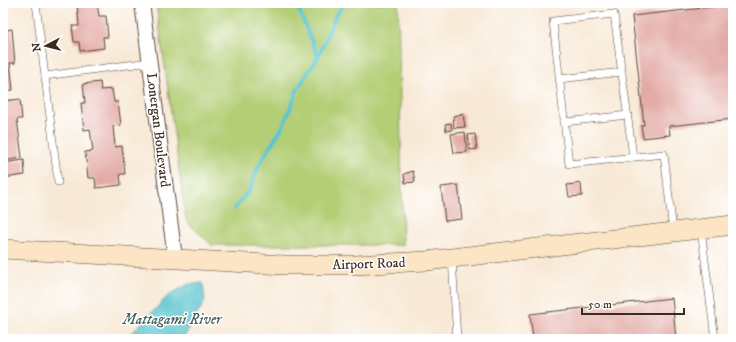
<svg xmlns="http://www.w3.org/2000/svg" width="736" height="342" font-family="'IM FELL DW Pica',serif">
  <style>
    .green { fill: #b3ce74; stroke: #777c49 }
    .water { fill: #57c4ce; stroke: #497776 }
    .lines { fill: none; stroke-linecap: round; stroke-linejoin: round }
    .stream { stroke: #57c4ce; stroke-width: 4 }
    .building { fill: #e3aaa6 }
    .service-casing { stroke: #57473a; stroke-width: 8 }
    .minor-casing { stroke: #57473a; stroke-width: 16 }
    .secondary-casing { stroke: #57473a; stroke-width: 20 }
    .service { stroke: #fff; stroke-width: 7 }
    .minor { stroke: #fff; stroke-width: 14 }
    .secondary { stroke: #fce5c4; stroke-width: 19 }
    .labels { text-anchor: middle; stroke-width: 3; stroke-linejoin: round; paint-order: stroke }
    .street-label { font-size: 14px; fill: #3b2a1e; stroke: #fff }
    .water-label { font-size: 15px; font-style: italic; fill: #45605c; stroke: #fff }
  </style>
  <rect width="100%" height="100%" fill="#fff"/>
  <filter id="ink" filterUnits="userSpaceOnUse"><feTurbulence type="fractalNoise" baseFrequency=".025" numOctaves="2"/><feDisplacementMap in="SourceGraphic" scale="8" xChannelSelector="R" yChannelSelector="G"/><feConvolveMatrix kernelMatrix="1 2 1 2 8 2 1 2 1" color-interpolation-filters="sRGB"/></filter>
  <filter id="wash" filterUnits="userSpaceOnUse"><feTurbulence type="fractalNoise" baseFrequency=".012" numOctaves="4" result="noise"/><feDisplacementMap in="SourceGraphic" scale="16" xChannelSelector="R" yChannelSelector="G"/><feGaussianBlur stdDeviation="0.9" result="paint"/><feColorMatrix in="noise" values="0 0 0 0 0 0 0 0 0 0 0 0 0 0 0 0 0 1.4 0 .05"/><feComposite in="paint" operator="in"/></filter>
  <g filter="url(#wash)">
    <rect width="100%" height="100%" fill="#f8e9d6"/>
    <path class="green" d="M156,3H398L403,245H212L186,221Z"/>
    <path class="water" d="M203,283L205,301L183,339H126L170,294L189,284Z"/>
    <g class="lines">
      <g class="stream">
        <path d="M296,3L318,57"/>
        <path d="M234,209L250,189L259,165L284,124L298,88L318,57L336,15L345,3"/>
      </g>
    </g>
    <g id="blocks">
      <g class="building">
        <path d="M77,3H97L99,16H106L108,37H103L104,48L80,51L79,42H74L72,26H79Z"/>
        <path d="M730,5L733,29V119L669,126L670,135L643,138L641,125H644L632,16Z"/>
        <path d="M3,23H5L6,30L12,29L15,63H10L13,90L3,91Z"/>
        <path d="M100,82L101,90L112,89L114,102H118L121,125L113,126L115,147L122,146L125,174H120L121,185L96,188L95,178H88L85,152L93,151L90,129L84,130L81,103H85L83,84Z"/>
        <path d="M20,99L22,119H17L22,158L3,161V101Z"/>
        <path d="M463,114L465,127L454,128L453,116Z"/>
        <path d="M451,123L452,130L446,131L445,124Z"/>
        <path d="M465,132L467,152L454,153L451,134Z"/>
        <path d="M475,134L477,149L470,150L468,135Z"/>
        <path d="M24,160L25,175L3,178V163Z"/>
        <path d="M413,171L415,182L405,183L404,174Z"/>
        <path d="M581,183L582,196L569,197L567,185Z"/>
        <path d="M458,185L462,219L445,221L441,187Z"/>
        <path d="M729,261H733V283H732Z"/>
        <path d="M672,298L676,339H533L530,314Z"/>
      </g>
    </g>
  </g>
  <g filter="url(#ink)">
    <use href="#blocks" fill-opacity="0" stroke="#57473a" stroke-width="1"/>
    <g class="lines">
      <defs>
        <g id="service">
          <path d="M36,3L58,182"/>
          <path d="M45,76L150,62"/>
          <path d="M559,79L622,72"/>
          <path d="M564,122L628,115"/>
          <path d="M633,157L614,14L553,21L569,164L664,154L673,232"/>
          <path d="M701,229L715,339"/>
          <path d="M452,258L457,339"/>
        </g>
        <path id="minor" d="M142,3L175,258"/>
        <path id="secondary" d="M3,249L284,265H355L426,261L733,225"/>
      </defs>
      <use href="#service" class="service-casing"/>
      <use href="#minor" class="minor-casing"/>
      <use href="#secondary" class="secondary-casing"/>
      <use href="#service" class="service"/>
      <use href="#minor" class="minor"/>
      <use href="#secondary" class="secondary"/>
    </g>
  </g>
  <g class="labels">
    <g class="street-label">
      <text transform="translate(159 130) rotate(83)" y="5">Lonergan Boulevard</text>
      <text transform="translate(369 263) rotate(-2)" y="5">Airport Road</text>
    </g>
    <g class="water-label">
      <text x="172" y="324">Mattagami River</text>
    </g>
  </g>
  <rect width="736" height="342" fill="none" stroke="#fff" stroke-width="16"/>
  <g transform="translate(46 46) rotate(263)" stroke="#ffffff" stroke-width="3" paint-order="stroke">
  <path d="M0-3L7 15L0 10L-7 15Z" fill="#3b2a1e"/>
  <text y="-6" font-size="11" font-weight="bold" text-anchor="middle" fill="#3b2a1e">N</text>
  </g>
  <path d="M582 308v6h102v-6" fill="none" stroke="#3b2a1e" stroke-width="2"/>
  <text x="588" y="308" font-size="12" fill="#3b2a1e" stroke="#ffffff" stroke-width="3" paint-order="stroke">50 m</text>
</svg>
